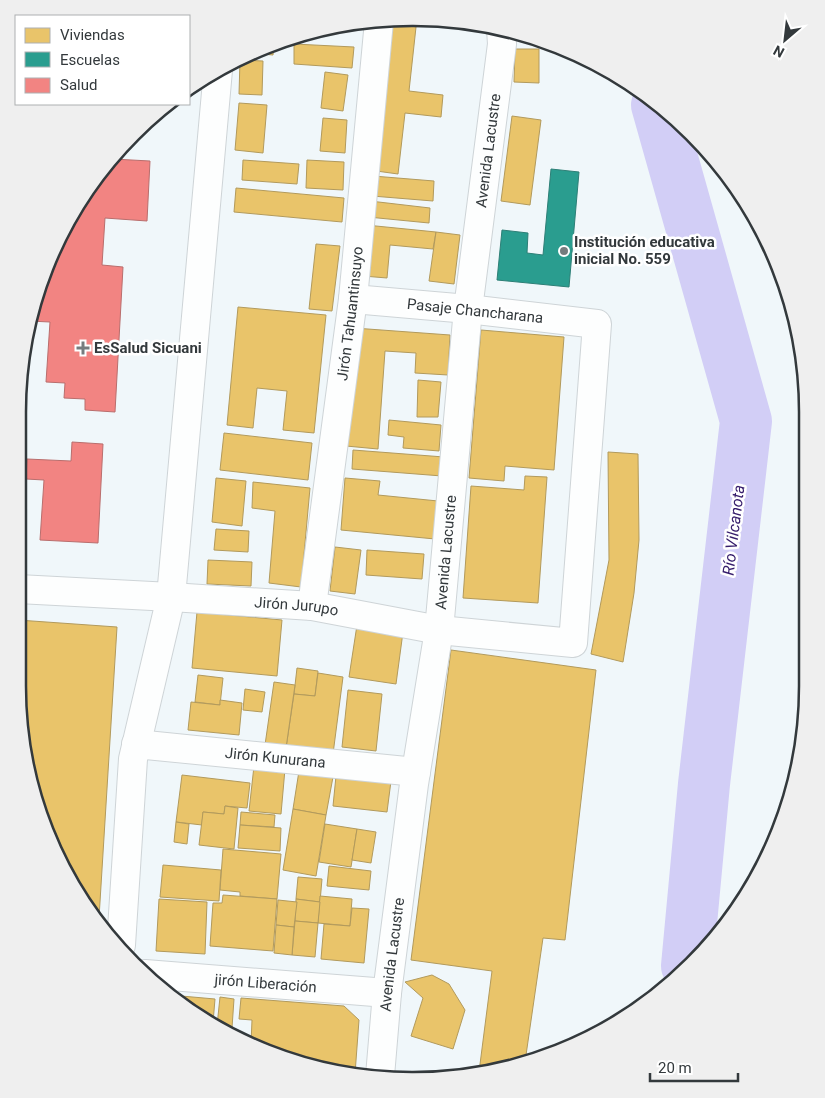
<svg xmlns="http://www.w3.org/2000/svg" width="825" height="1098" font-family="Roboto,sans-serif">
  <style>
    .homes { fill: #e9c46a; stroke: #b29a5c }
    .schools { fill: #2a9d8f; stroke: #2d7f76 }
    .health { fill: #f28482; stroke: #b96e6d }
    .lines { fill: none; stroke-linecap: round; stroke-linejoin: round }
    .river { stroke: #d2cef6; stroke-width: 52 }
    .minor-casing { stroke: #ced4d7; stroke-width: 30 }
    .minor { stroke: #fdfefe; stroke-width: 28 }
    .poi-dot { fill: #757c7e; stroke: #fff; stroke-width: 2 }
    .labels { text-anchor: middle; stroke-width: 5; stroke-linejoin: round; paint-order: stroke }
    .street-label { font-size: 15px; fill: #33393c; stroke: #fff }
    .poi-label { font-size: 15px; font-weight: bold; fill: #33393c; stroke: #fff; text-anchor: start }
    .water-label { font-size: 16px; font-style: italic; fill: #361d6c; stroke: #fff }
    .rim { fill: none; stroke: #33393c; stroke-width: 2.5 }
  </style>
  <rect width="100%" height="100%" fill="#f0f7fa"/>
  <g class="homes">
    <path d="M412,18H417L409,91L443,95L441,117L405,113L398,174L369,170L385,20Z"/>
    <path d="M308,33V39L294,38Z"/>
    <path d="M274,44L273,55L251,53L261,48Z"/>
    <path d="M294,44L354,47L352,68L294,64Z"/>
    <path d="M515,49H539V83L514,82Z"/>
    <path d="M240,60L263,61L262,95L239,94Z"/>
    <path d="M325,72L348,75L343,111L321,108Z"/>
    <path d="M239,103L267,105L263,153L235,150Z"/>
    <path d="M512,116L541,120L530,205L501,201Z"/>
    <path d="M323,118L347,120L345,153L320,151Z"/>
    <path d="M243,160L299,164L297,184L242,180Z"/>
    <path d="M307,160L344,162L343,190L306,188Z"/>
    <path d="M373,176L434,181L433,201L372,196Z"/>
    <path d="M236,188L344,198L342,222L234,212Z"/>
    <path d="M370,201L430,208L429,223L368,217Z"/>
    <path d="M366,225L436,232L433,249L390,245L387,278L363,276Z"/>
    <path d="M436,232L460,235L454,284L429,281Z"/>
    <path d="M316,244L340,246L332,311L309,309Z"/>
    <path d="M238,307L326,315L314,433L283,430L287,391L257,388L253,428L227,425Z"/>
    <path d="M354,328L450,335L448,375L415,373L416,353L385,351L378,449L346,446Z"/>
    <path d="M481,330L564,337L554,470L505,466L504,481L469,478Z"/>
    <path d="M418,380L441,382L438,417H417Z"/>
    <path d="M389,420L441,425L439,451L403,448L404,437L388,435Z"/>
    <path d="M224,433L312,443L308,480L220,470Z"/>
    <path d="M353,450L444,457L442,476L352,469Z"/>
    <path d="M608,452L638,454L639,540L634,593L623,662L591,654L609,560Z"/>
    <path d="M525,476L547,477L538,603L463,598L471,486L524,490Z"/>
    <path d="M216,478L246,481L242,526L212,522Z"/>
    <path d="M345,478L380,481L378,495L438,501L435,539L341,530Z"/>
    <path d="M253,482L310,488L301,587L269,583L275,511L252,508Z"/>
    <path d="M216,529L249,531L248,552L214,550Z"/>
    <path d="M335,547L361,550L355,594L330,591Z"/>
    <path d="M367,550L424,554L422,579L366,575Z"/>
    <path d="M208,560L252,562L251,586L207,584Z"/>
    <path d="M197,612L282,620L277,676L192,668Z"/>
    <path d="M18,620L117,627L99,918L71,883L31,788L18,686Z"/>
    <path d="M357,625L403,632L396,684L349,677Z"/>
    <path d="M451,650L596,670L565,940L543,938L525,1062L479,1072L492,971L411,960Z"/>
    <path d="M297,668L318,671L315,696L294,694Z"/>
    <path d="M318,673L343,677L333,754L286,748L294,694L315,696Z"/>
    <path d="M198,675L223,678L220,705L195,702Z"/>
    <path d="M274,682L295,685L286,748L265,745Z"/>
    <path d="M245,689L265,692L262,712L243,710Z"/>
    <path d="M348,690L382,694L376,751L342,747Z"/>
    <path d="M220,700L242,703L239,735L188,730L191,702L220,705Z"/>
    <path d="M254,766L285,769L281,814L249,811Z"/>
    <path d="M299,771L333,777L326,815L293,809Z"/>
    <path d="M182,775L250,783L247,808L225,806L224,814L203,812L202,825L176,822Z"/>
    <path d="M336,776L391,781L387,812L333,806Z"/>
    <path d="M225,806L238,808L234,849L199,845L203,812L224,814Z"/>
    <path d="M293,809L326,815L316,876L283,870Z"/>
    <path d="M241,812L275,815L274,827L240,825Z"/>
    <path d="M176,822L189,824L187,844L174,842Z"/>
    <path d="M325,824L357,829L351,867L319,862Z"/>
    <path d="M240,825L281,828L280,851L238,848Z"/>
    <path d="M357,829L376,832L371,863L352,860Z"/>
    <path d="M223,849L281,854L277,899L240,896V892L220,890Z"/>
    <path d="M163,865L221,870L219,901L160,897Z"/>
    <path d="M329,866L371,871L369,890L327,886Z"/>
    <path d="M298,877L322,879L320,902L296,899Z"/>
    <path d="M223,895L277,899L273,951L210,946L213,903H222Z"/>
    <path d="M320,896L352,899L350,926L318,923Z"/>
    <path d="M159,899L207,902L205,954L156,951Z"/>
    <path d="M296,899L320,902L318,923L295,921Z"/>
    <path d="M278,900L297,902L294,927L276,925Z"/>
    <path d="M352,908L369,909L364,963L321,959L324,924L350,926Z"/>
    <path d="M295,921L318,923L315,957L292,955Z"/>
    <path d="M276,925L294,927L292,955L274,953Z"/>
    <path d="M432,975L449,984L465,1010L453,1049L411,1036L423,998L405,982Z"/>
    <path d="M170,995L215,999L213,1023Z"/>
    <path d="M220,997L234,999L232,1028L217,1026Z"/>
    <path d="M241,998L344,1006L359,1020L355,1074L335,1073L251,1044L252,1020L239,1019Z"/>
  </g>
  <path class="schools" d="M551,169L579,172L569,287L497,280L502,230L528,233L527,253L543,255Z"/>
  <g class="health">
    <path d="M113,159L150,161L147,221L105,218L102,265L123,267L115,412L85,410V399L64,398L65,383L46,382L50,322L29,321L31,310L58,238L99,172Z"/>
    <path d="M18,393L26,394L25,415L18,414Z"/>
    <path d="M72,442L103,444L98,543L40,540L44,480L26,479L27,459L71,461Z"/>
  </g>
  <g class="lines">
    <path class="river" d="M657,105L746,421L704,784L687,966"/>
    <defs>
      <g id="minor">
        <path id="s1" d="M18,589L171,597L312,606L439,630L573,643L597,324L468,309L353,299"/>
        <path id="s2" d="M312,606L353,299L379,21"/>
        <path id="s3" d="M136,744L416,772"/>
        <path d="M121,945L133,759L171,597L218,70"/>
        <path id="s4" d="M145,974L387,993"/>
        <path id="s5" d="M380,1076L387,993L414,784L439,630L468,309L502,44L501,29"/>
      </g>
    </defs>
    <use href="#minor" class="minor-casing"/>
    <use href="#minor" class="minor"/>
  </g>
  <g class="poi-dot">
    <circle cx="564" cy="251" r="5"/>
    <path d="M80.5 340.5h5v5h5v5h-5v5h-5v-5h-5v-5h5z"/>
  </g>
  <g class="labels">
    <g class="street-label">
      <text dy="5" stroke="none"><textPath href="#s5" startOffset="932">Avenida Lacustre</textPath></text>
      <text transform="translate(475 311) rotate(6)" y="5">Pasaje Chancharana</text>
      <text dy="5" stroke="none"><textPath href="#s2" startOffset="295">Jirón Tahuantinsuyo</textPath></text>
      <text dy="5" stroke="none"><textPath href="#s5" startOffset="528">Avenida Lacustre</textPath></text>
      <text dy="5" stroke="none"><textPath href="#s1" startOffset="279">Jirón Jurupo</textPath></text>
      <text dy="5" stroke="none"><textPath href="#s3" startOffset="140">Jirón Kunurana</textPath></text>
      <text dy="5" stroke="none"><textPath href="#s5" startOffset="122">Avenida Lacustre</textPath></text>
      <text dy="5" stroke="none"><textPath href="#s4" startOffset="121">jirón Liberación</textPath></text>
    </g>
    <g class="poi-label">
      <text x="574" y="247">Institución educativa<tspan x="574" dy="17">inicial No. 559</tspan></text>
      <text x="94" y="353">EsSalud Sicuani</text>
    </g>
    <g class="water-label">
      <text transform="translate(733 530) rotate(-83)" y="6">Río Vilcanota</text>
    </g>
  </g>
  <path d="M0 0H825V1098H0ZM412 26H413A386 386 0 0 1 799 412V686A386 386 0 0 1 413 1072H412A386 386 0 0 1 26 686V412A386 386 0 0 1 412 26Z" fill="#efefef" fill-rule="evenodd"/>
  <path class="rim" d="M412 26H413A386 386 0 0 1 799 412V686A386 386 0 0 1 413 1072H412A386 386 0 0 1 26 686V412A386 386 0 0 1 412 26Z"/>
  <rect x="15" y="15" width="175" height="90" fill="#ffffff" stroke="#adb0b1"/>
  <rect x="25" y="28" width="25" height="15" fill="#e9c46a" stroke="#adb0b1"/>
  <text x="60" y="40" font-size="15" fill="#33393c">Viviendas</text>
  <rect x="25" y="52" width="25" height="15" fill="#2a9d8f" stroke="#adb0b1"/>
  <text x="60" y="65" font-size="15" fill="#33393c">Escuelas</text>
  <rect x="25" y="78" width="25" height="15" fill="#f28482" stroke="#adb0b1"/>
  <text x="60" y="90" font-size="15" fill="#33393c">Salud</text>
  <g transform="translate(785 40) rotate(208)" stroke="#ffffff" stroke-width="4" paint-order="stroke">
  <path d="M0-4L9 19L0 12L-9 19Z" fill="#33393c"/>
  <text y="-8" font-size="14" font-weight="bold" text-anchor="middle" fill="#33393c">N</text>
  </g>
  <path d="M650 1073v8h88v-8" fill="none" stroke="#33393c" stroke-width="2.5"/>
  <text x="658" y="1073" font-size="15" fill="#33393c" stroke="#ffffff" stroke-width="4" paint-order="stroke">20 m</text>
</svg>
